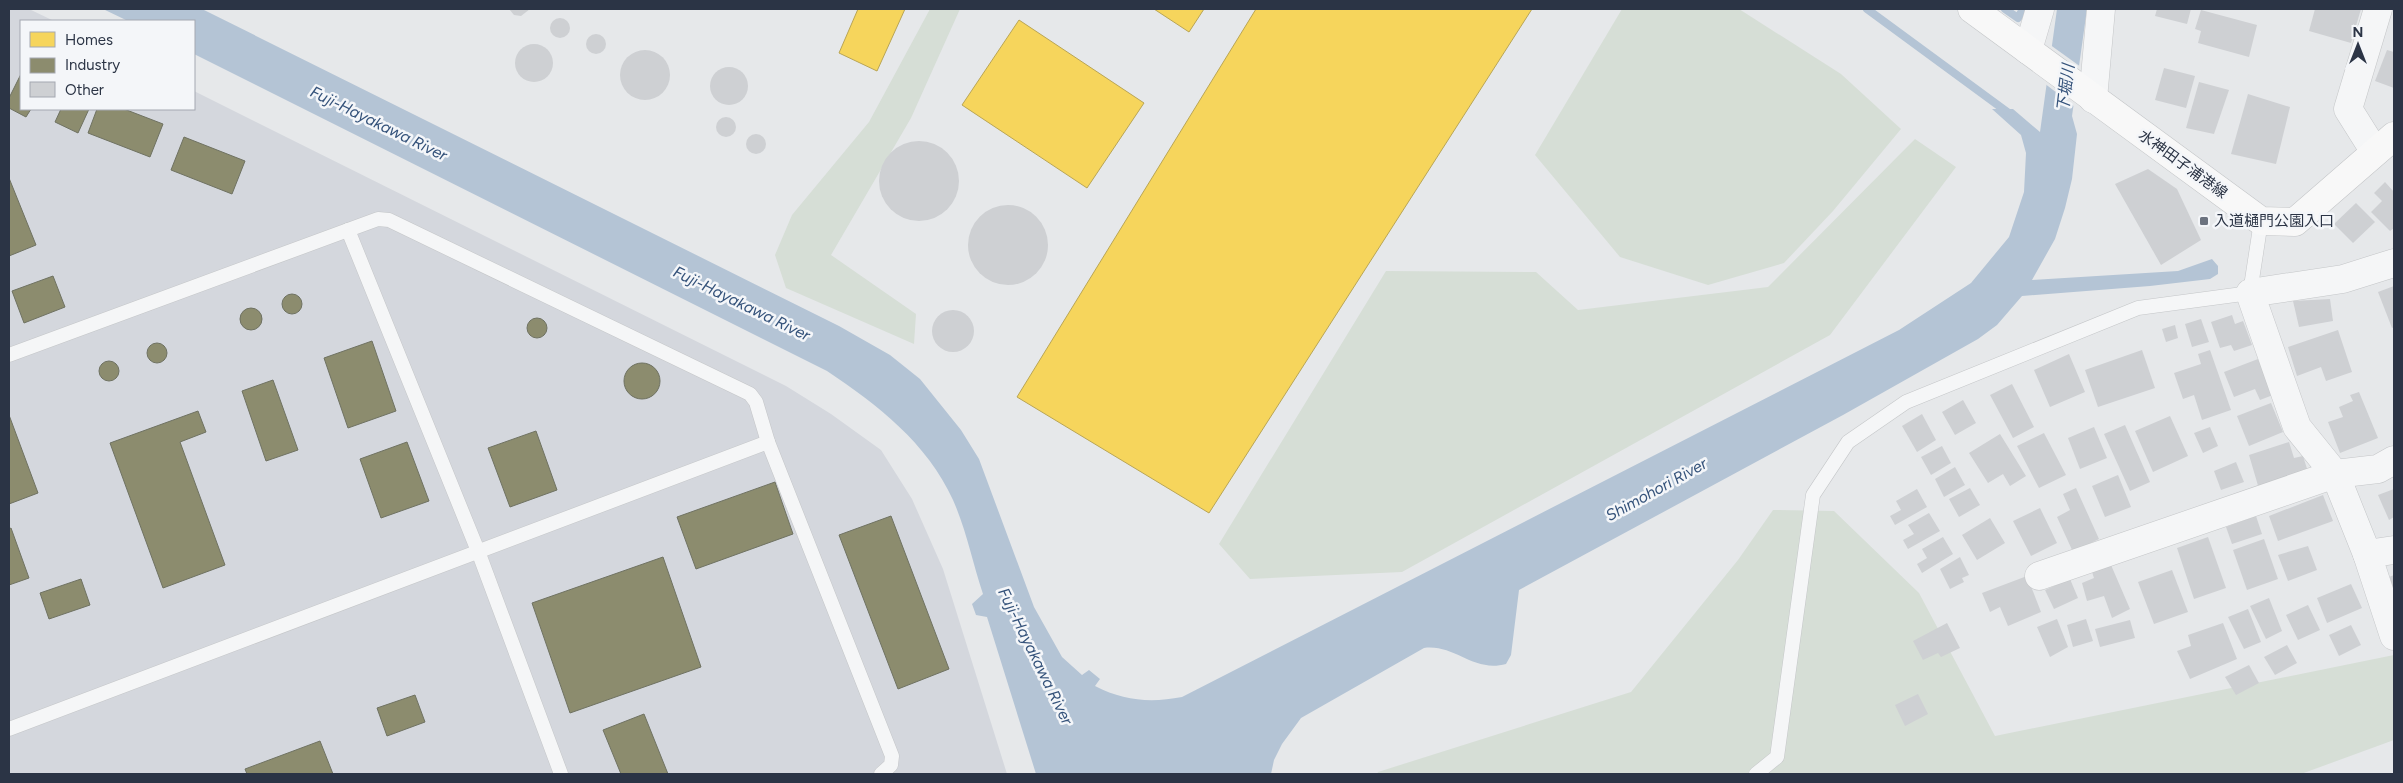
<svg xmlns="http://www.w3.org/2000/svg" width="2403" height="783" font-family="Figtree,'Noto Sans JP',sans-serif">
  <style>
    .built { fill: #d4d7dd }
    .green { fill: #d6ded6 }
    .water { fill: #b4c4d5 }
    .pier { fill: #e6e8ea }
    .homes { fill: #f6d55c; stroke: #b9a555 }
    .industry { fill: #8c8c6e; stroke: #6f7262 }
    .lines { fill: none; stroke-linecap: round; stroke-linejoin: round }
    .stream { stroke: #b4c4d5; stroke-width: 8 }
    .building { fill: #ced0d3 }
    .service-casing { stroke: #c4c6c8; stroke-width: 15 }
    .minor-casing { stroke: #c4c6c8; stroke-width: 29 }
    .secondary-casing { stroke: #c4c6c8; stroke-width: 29 }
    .service { stroke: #f5f6f7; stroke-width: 14 }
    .minor { stroke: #f5f6f7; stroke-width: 28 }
    .secondary { stroke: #f8f8f8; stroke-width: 28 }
    .poi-dot { fill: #6c737f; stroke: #f4f6f9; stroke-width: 2 }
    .labels { text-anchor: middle; stroke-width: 5; stroke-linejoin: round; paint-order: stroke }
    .street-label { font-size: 15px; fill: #2b3445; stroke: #f4f6f9 }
    .poi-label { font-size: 15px; fill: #2b3445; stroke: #f4f6f9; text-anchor: start }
    .water-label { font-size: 16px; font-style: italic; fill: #34527a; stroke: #f4f6f9 }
  </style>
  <rect width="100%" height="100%" fill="#e6e8ea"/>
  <path class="built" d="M9,9H29L54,21H21V109H194V91L786,386L831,414L881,450L912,499L943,569L1007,774H9Z"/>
  <g class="green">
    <path d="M930,9H960L911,118L831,255L916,314L914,344L786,288L775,255L792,215L869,122Z"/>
    <path d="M1622,9H1739L1841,74L1901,129L1833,211L1784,263L1708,285L1620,257L1535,155Z"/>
    <path d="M1915,139L1956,167L1830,335L1402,572L1250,579L1219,544L1386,271L1536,272L1578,310L1768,287Z"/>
    <path d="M1773,510L1834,511L1919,593L1995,736L2394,655V740L2301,774H1377L1378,772L1631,692L1738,560Z"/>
  </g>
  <path class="water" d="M103,9H202L839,326L890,355L920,379L961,430L979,459L1034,607L1062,657L1082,675L1089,670L1100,679L1095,686C1124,701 1151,703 1182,697L1899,330L1971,283L2009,237L2024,192L2026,153L2021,135L1992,109H2013L2040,132L2057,9H2087L2072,116L2077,134L2072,179L2065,208L2055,239L2032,280L2178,271L2212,259L2218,266V274L2210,279L2150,286L2022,296L1997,325L1978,339L1843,415L1519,590L1511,655L1506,664C1473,673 1455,644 1424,648L1301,718L1282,744L1274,760L1271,774H1036L987,617L976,615L972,604L983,594C973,564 966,529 953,500C927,443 878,405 827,371L194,54V21H128Z"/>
  <path class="pier" d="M2049,44L2081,67L2075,107L2044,83Z"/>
  <g class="homes">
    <path d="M858,9H905L877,71L839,53Z"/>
    <path d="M1154,9H1204L1189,32Z"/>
    <path d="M1256,9H1532L1209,513L1017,397Z"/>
    <path d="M1019,20L1144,103L1087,188L962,105Z"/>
  </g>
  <g class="industry">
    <path d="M21,74V109H31L26,117L9,108V98Z"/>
    <path d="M61,109H89L78,133L55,122Z"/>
    <path d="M97,109H124L163,124L150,157L88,133Z"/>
    <path d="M184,137L245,161L232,194L171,170Z"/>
    <path d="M9,178L36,245L9,256Z"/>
    <path d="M53,276L65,307L24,323L12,291Z"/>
    <circle cx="292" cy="304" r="10"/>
    <circle cx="251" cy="319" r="11"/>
    <circle cx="537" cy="328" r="10"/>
    <path d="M372,341L396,411L348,428L324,358Z"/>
    <circle cx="157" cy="353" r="10"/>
    <circle cx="109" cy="371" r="10"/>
    <circle cx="642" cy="381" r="18"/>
    <path d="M273,380L298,450L266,461L242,391Z"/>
    <path d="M198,411L206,432L180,442L225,565L163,588L110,443Z"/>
    <path d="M9,415L38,493L9,504Z"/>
    <path d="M536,431L557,490L510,507L488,448Z"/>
    <path d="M407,442L429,501L381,518L360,459Z"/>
    <path d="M775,482L793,534L696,569L677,517Z"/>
    <path d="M891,516L949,669L898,689L839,535Z"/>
    <path d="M11,528L29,578L9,585V529Z"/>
    <path d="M663,557L701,667L570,713L532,603Z"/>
    <path d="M81,579L90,605L49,619L40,593Z"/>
    <path d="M415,695L425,722L387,736L377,708Z"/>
    <path d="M644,714L668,774H621L603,730Z"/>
    <path d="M320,741L333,774H247L245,769Z"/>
  </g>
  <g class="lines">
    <g class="stream">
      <path d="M1867,9L2010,114"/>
      <path d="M2005,9L2018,18L2023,9"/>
    </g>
  </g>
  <g class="building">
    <path d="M509,9H530L521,16L514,15Z"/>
    <path d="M2157,9H2191L2187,24L2155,16Z"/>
    <path d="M2315,9H2361L2351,43L2309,31Z"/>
    <path d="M2201,10L2257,25L2249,57L2198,43L2201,31L2195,29Z"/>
    <circle cx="560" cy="28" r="10"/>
    <circle cx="596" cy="44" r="10"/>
    <circle cx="534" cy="63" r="19"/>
    <path d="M2387,50L2394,52V88L2375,81Z"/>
    <circle cx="645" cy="75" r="25"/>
    <circle cx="729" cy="86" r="19"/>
    <path d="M2164,68L2195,76L2186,108L2155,100Z"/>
    <path d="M2199,82L2229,90L2214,134L2186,128Z"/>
    <path d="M2248,94L2290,107L2276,164L2231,154Z"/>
    <circle cx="726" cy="127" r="10"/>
    <circle cx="756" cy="144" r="10"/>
    <circle cx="919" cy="181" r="40"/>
    <path d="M2148,169L2177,189L2201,240L2161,265L2115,184Z"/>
    <path d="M2385,182L2394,192V228L2390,231L2371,212L2382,201L2374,193Z"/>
    <path d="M2356,203L2375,222L2353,243L2334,224Z"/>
    <circle cx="1008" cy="245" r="40"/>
    <path d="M2394,286V327L2392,328L2378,292Z"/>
    <path d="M2330,299L2333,321L2299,327L2293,301Z"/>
    <circle cx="953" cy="331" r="21"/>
    <path d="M2232,315L2235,324L2243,321L2252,345L2234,351L2231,345L2220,348L2211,322Z"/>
    <path d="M2201,319L2209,342L2192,347L2185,324Z"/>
    <path d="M2175,325L2178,338L2166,342L2162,329Z"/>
    <path d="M2338,330L2352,372L2326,381L2321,367L2297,376L2288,347Z"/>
    <path d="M2142,350L2155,388L2098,407L2085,370Z"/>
    <path d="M2210,350L2231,410L2202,420L2194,395L2183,399L2174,373L2201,364L2198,354Z"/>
    <path d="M2069,354L2085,392L2050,407L2034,370Z"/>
    <path d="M2258,359L2273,395L2260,400L2255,389L2234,397L2224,372Z"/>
    <path d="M2012,384L2034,427L2013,438L1990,395Z"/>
    <path d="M2359,392L2378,438L2340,453L2328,422L2343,417L2339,407L2353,401L2350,395Z"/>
    <path d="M1963,400L1976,423L1955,435L1942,412Z"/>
    <path d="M2271,403L2283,432L2249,446L2237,416Z"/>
    <path d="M1922,414L1936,440L1917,452L1902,426Z"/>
    <path d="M2170,416L2188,456L2153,472L2135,431Z"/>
    <path d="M2125,425L2150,482L2130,491L2104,434Z"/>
    <path d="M2094,427L2107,458L2080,469L2068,438Z"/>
    <path d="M2210,427L2218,446L2203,453L2194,433Z"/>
    <path d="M2044,433L2066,475L2039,488L2017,446Z"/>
    <path d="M2000,434L2026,476L2010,486L2003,474L1988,483L1969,453Z"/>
    <path d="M2289,442L2294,458L2303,456L2309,475L2259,489L2249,455Z"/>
    <path d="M1942,446L1951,463L1931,475L1921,457Z"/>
    <path d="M2236,462L2244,482L2221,490L2214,471Z"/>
    <path d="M1955,467L1965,485L1944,497L1935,479Z"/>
    <path d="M2118,475L2131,507L2105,517L2092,486Z"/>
    <path d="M1970,488L1980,505L1959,517L1949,499Z"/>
    <path d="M2076,488L2099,539L2073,552L2057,517L2070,510L2063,494Z"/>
    <path d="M1917,489L1927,507L1895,525L1890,516L1901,510L1896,501Z"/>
    <path d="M2394,489V517L2389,520L2378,495Z"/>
    <path d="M2323,495L2333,521L2278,541L2269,516Z"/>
    <path d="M2040,508L2057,543L2031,556L2013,521Z"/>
    <path d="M1929,513L1940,531L1908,549L1903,540L1914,534L1908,525Z"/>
    <path d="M2256,516L2262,534L2232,544L2226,527Z"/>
    <path d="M1990,518L2005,543L1977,560L1962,535Z"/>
    <path d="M1943,537L1953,554L1922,573L1917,564L1927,558L1922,549Z"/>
    <path d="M2208,537L2226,588L2194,599L2177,548Z"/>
    <path d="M2264,539L2278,579L2247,590L2233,550Z"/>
    <path d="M2308,546L2317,570L2288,581L2278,555Z"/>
    <path d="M1960,557L1969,575L1962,578L1964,582L1950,589L1940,569Z"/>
    <path d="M2111,565L2130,609L2112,618L2104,596L2087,601L2082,583L2094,578L2092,572Z"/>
    <path d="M2172,570L2188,612L2154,624L2138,582Z"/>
    <path d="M2394,575V590L2389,577Z"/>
    <path d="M2027,576L2041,612L2008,626L2000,607L1990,612L1982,593Z"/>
    <path d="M2070,579L2078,598L2054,609L2045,590Z"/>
    <path d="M2351,584L2362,608L2327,623L2317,598Z"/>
    <path d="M2269,598L2282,631L2266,639L2250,606Z"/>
    <path d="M2308,605L2320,630L2298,640L2286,615Z"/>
    <path d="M2248,609L2261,642L2244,649L2228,617Z"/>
    <path d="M2057,619L2068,647L2050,657L2037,627Z"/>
    <path d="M2086,619L2093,641L2073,647L2067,625Z"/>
    <path d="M2130,620L2135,638L2100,647L2095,629Z"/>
    <path d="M1947,623L1960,648L1941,657L1938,653L1923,660L1913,641Z"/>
    <path d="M2223,623L2237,659L2190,679L2177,651L2191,646L2188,635Z"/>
    <path d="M2351,625L2361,645L2339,656L2329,635Z"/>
    <path d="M2287,645L2297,663L2275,675L2264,657Z"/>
    <path d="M2249,665L2259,683L2236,695L2225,677Z"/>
    <path d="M1918,694L1928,714L1905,726L1895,705Z"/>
  </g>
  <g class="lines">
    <defs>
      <g id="service">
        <path d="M348,230L478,551L561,774"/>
        <path d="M9,355L348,230L378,219L389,220L750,394L756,402L768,442L892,756L891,765L881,774"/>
        <path d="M9,729L768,442"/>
        <path d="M1756,774L1777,757L1813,495L1848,442L1906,402L2138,308L2250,293L2261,221"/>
      </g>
      <g id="minor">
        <path d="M2028,50L2040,9"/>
        <path d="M2093,99L2101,9"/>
        <path d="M2375,152L2348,109L2378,9"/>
        <path d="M2394,263L2343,279L2250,293L2297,427L2335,474L2367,554L2394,636"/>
        <path d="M2367,554L2394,550"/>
        <path d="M2039,576L2335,474L2378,469L2394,460"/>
      </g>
      <path id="secondary" d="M1972,9L2261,221L2295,222L2394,136"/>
    </defs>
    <use href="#service" class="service-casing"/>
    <use href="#minor" class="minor-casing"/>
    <use href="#secondary" class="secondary-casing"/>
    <use href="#service" class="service"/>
    <use href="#minor" class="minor"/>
    <use href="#secondary" class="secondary"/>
  </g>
  <rect class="poi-dot" x="2199" y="216" width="10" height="10" rx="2.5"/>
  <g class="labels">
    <g class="street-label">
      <text transform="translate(2183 164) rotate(36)" y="5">水神田子浦港線</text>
    </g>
    <g class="poi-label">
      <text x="2214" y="226">入道樋門公園入口</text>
    </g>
    <g class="water-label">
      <text transform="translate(2065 88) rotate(-83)" y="6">下堀川</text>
      <text transform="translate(379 123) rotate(26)" y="6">Fuji-Hayakawa River</text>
      <text transform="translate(742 303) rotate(26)" y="6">Fuji-Hayakawa River</text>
      <text transform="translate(1656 489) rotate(-29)" y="6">Shimohori River</text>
      <text transform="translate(1036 656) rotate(64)" y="6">Fuji-Hayakawa River</text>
    </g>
  </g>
  <rect width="2403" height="783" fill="none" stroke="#2b3445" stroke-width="20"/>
  <rect x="20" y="20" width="175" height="90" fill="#f4f6f9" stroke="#a4a8b1"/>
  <rect x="30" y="32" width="25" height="15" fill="#f6d55c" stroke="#a4a8b1"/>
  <text x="65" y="45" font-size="15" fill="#2b3445">Homes</text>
  <rect x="30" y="58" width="25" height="15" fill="#8c8c6e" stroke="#a4a8b1"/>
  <text x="65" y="70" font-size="15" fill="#2b3445">Industry</text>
  <rect x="30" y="82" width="25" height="15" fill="#ced0d3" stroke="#a4a8b1"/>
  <text x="65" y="95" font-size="15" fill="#2b3445">Other</text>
  <g transform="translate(2358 45)" stroke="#f4f6f9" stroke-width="4" paint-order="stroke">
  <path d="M0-4L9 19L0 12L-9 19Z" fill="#2b3445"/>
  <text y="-8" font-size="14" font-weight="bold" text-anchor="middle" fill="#2b3445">N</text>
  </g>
</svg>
